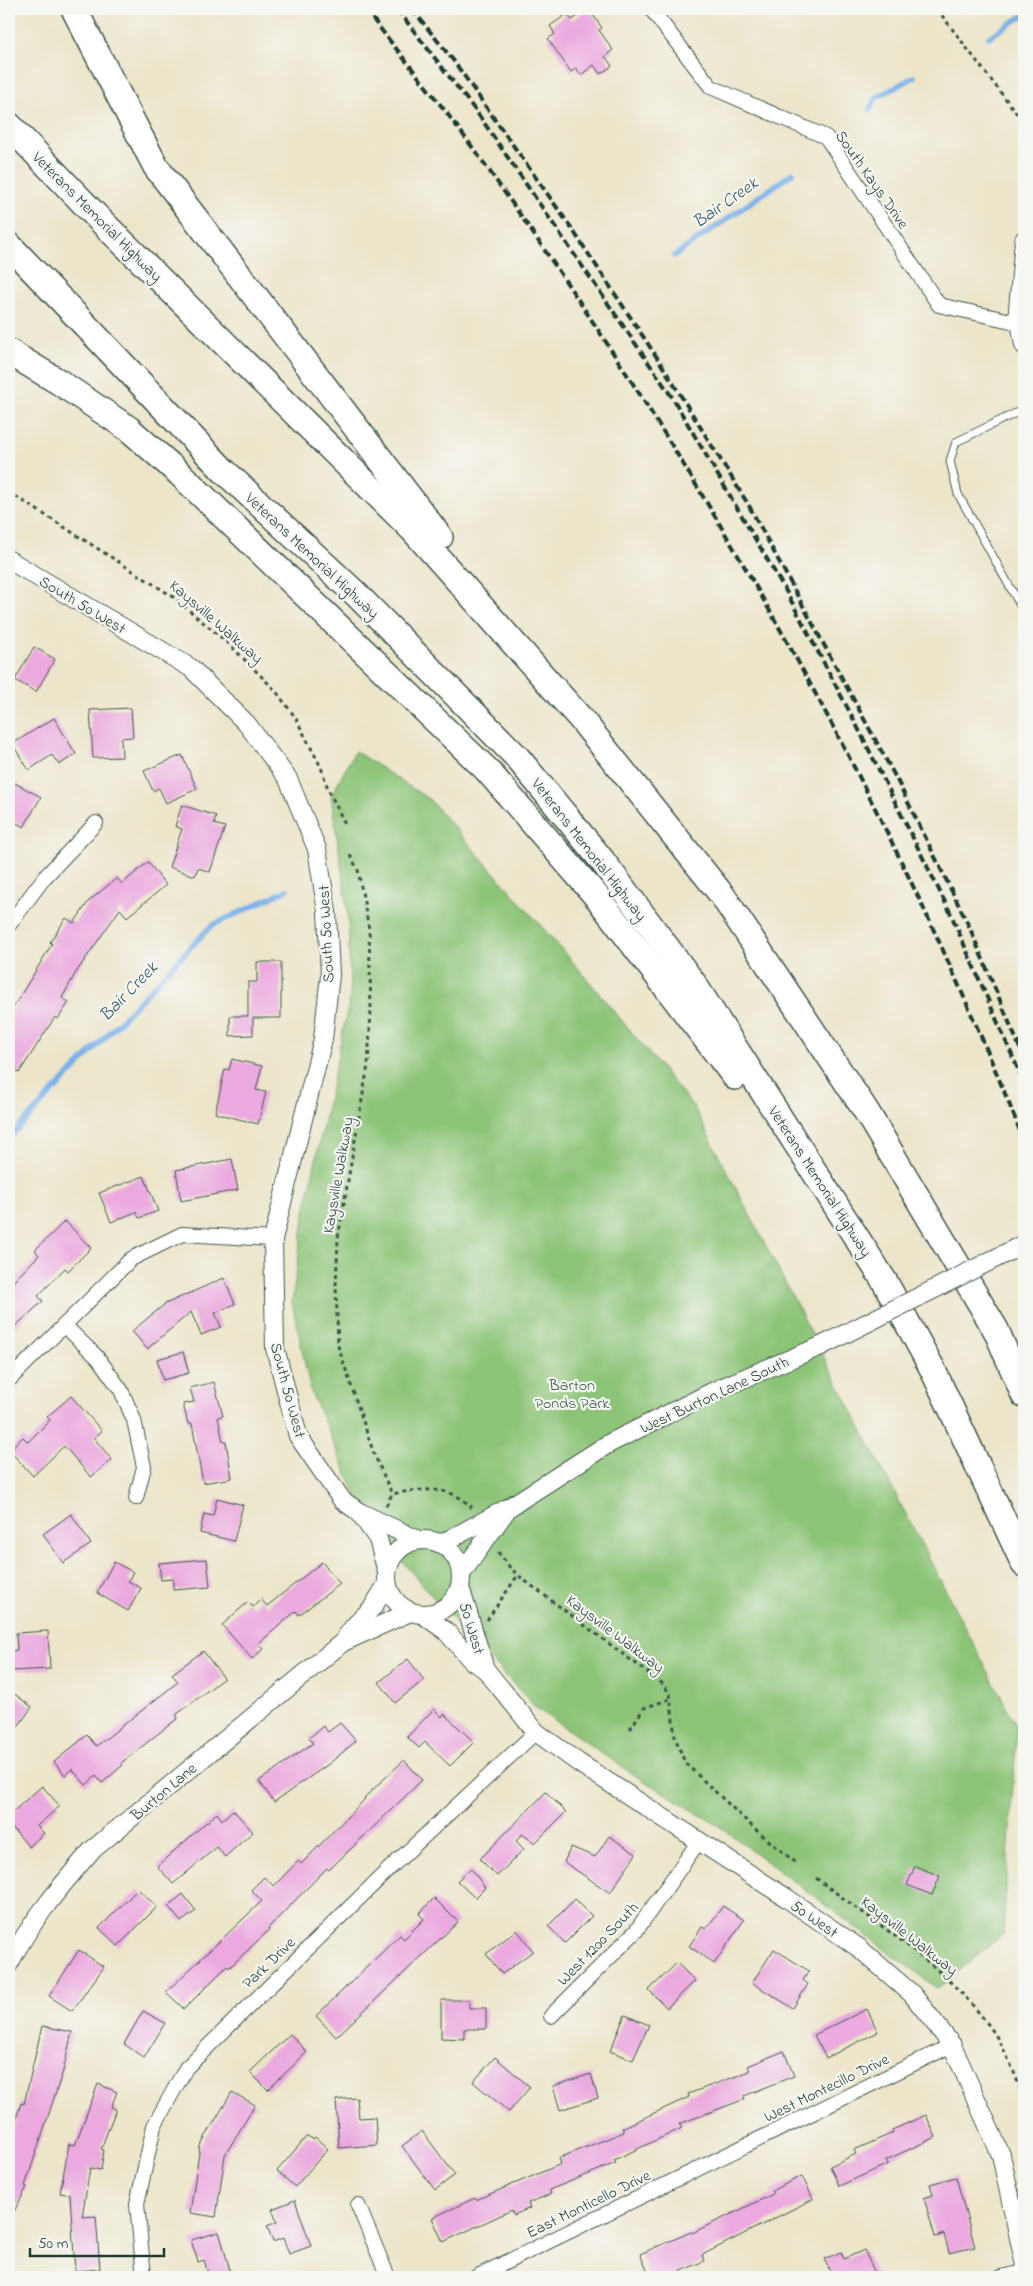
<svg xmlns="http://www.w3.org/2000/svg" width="1033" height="2286" font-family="'Indie Flower',sans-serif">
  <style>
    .green { fill: #8cc477; stroke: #568056 }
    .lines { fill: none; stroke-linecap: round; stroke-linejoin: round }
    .stream { stroke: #79b1e9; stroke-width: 5.5 }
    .building { fill: #eba9df }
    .service-casing { stroke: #3e564a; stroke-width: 9 }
    .minor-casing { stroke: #3e564a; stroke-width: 16 }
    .tertiary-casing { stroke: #3e564a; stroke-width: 20 }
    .motorway-casing { stroke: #3e564a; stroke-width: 28 }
    .path { stroke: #3e564a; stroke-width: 3; stroke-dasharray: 4 4; stroke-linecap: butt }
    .service { stroke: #fff; stroke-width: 7 }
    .minor { stroke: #fff; stroke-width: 14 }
    .tertiary { stroke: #fff; stroke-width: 18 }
    .motorway { stroke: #fff; stroke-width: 25 }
    .rail { stroke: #1f3d34; stroke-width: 4; stroke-dasharray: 8 4; stroke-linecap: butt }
    .tertiary-bridge-casing { stroke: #3e564a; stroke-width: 20; stroke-linecap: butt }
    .tertiary-bridge { stroke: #fff; stroke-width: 18 }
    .labels { text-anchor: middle; stroke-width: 4.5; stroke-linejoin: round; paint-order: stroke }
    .street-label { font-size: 16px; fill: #1f3d34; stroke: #f6f6f2 }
    .park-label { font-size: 16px; fill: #3a5f45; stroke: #f6f6f2 }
    .water-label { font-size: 18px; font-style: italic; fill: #365a61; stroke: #f6f6f2 }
  </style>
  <rect width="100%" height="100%" fill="#f6f6f2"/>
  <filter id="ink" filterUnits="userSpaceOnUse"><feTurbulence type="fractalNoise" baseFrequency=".02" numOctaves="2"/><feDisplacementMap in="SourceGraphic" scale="10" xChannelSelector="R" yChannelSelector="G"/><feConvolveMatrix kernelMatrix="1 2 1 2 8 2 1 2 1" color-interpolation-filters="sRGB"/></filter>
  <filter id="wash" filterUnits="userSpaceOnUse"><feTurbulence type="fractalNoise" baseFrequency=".0096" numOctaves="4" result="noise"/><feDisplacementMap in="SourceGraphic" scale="20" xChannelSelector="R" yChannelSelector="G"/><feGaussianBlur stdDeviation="1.12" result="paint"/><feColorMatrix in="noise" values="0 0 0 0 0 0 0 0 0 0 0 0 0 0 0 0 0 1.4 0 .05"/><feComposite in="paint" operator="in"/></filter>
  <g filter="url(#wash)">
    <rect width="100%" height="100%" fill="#ece5c9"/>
    <path class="green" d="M355,751L430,800L572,961L693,1106L1017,1727L1003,1934L938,1989L722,1828L631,1773L535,1707L439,1604L368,1522L311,1392L292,1302L305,1211L350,997L348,914L331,796Z"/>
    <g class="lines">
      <g class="stream">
        <path d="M989,37L1024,15"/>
        <path d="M870,109L876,98L914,77"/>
        <path d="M674,256L793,173"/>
        <path d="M9,1138L211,926L287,890"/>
      </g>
    </g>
    <g id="blocks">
      <g class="building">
        <path d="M589,9L602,28L599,30L613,50L605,56L612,66L600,74L594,65L581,75L576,68L571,72L548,39L555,34L550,26L567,14L572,20Z"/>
        <path d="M34,647L55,659L36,692L15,680Z"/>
        <path d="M131,708L133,737L121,738L122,757L93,758L90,710Z"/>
        <path d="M54,718L76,754L59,765L52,755L29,770L12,744Z"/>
        <path d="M182,755L197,789L166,803L159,788L153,791L144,771Z"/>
        <path d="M9,780L41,797L24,827L9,819Z"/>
        <path d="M182,805L216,816L214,824L225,827L210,872L198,868L195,876L169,867L182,829L175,826Z"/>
        <path d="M148,862L166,885L127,917L120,909L75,974L62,998L69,1002L58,1019L55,1017L19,1073L9,1066V1014L52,944L50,942L66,918L74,923L89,901L117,878L122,884Z"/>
        <path d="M257,962H281V1018H253V1035L230,1036V1016H248V982H257Z"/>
        <path d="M232,1059L262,1066L256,1090L266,1092L258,1124L215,1113L225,1069L229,1070Z"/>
        <path d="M232,1159L238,1190L181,1201L176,1170Z"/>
        <path d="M144,1176L158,1211L139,1218L136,1212L111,1222L99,1193Z"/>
        <path d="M65,1221L91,1248L68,1271L65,1268L38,1296L43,1301L9,1332V1286L39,1255L35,1250Z"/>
        <path d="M224,1278L235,1304L215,1313L221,1327L201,1335L191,1312L147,1349L132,1331L165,1304Z"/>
        <path d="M183,1352L189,1373L163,1380L157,1359Z"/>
        <path d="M214,1382L223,1416L218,1417L223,1442H226L232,1478L203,1483L192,1424H188L183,1404L194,1402L190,1388Z"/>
        <path d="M71,1396L102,1431L94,1438L112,1460L91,1477L64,1446L33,1476L9,1450L23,1437L28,1442L50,1420L47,1417Z"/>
        <path d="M217,1498L243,1505L234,1541L200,1533L204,1514L213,1516Z"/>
        <path d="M71,1514L91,1544L63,1563L43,1534Z"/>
        <path d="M207,1559L210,1587L173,1590V1579L161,1580L159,1563Z"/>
        <path d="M114,1562L133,1572L128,1581L141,1588L128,1611L97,1593Z"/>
        <path d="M322,1562L340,1584L299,1615L296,1611L258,1644L263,1649L252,1659L222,1625L248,1602L253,1607L261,1599L267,1606Z"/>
        <path d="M48,1631L50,1669L10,1671L9,1651L17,1650L16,1633Z"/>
        <path d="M203,1651L224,1678L176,1715L178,1718L121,1763L123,1765L102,1783L96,1776L86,1785L72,1769L65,1775L54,1762L87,1735L96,1746L103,1741L178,1682L172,1674Z"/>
        <path d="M408,1659L424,1680L395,1703L379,1682Z"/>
        <path d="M9,1690L32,1707L9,1739Z"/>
        <path d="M434,1709L442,1717L444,1714L474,1742L450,1766L425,1742L419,1748L407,1737Z"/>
        <path d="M340,1723L356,1741L330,1763L274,1802L259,1781L313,1743L309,1738L323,1726L328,1732Z"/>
        <path d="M404,1760L422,1780L329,1870L327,1868L268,1928L269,1930L229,1968L227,1966L184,2009L166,1992L262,1901L251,1890L264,1877L274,1886L298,1861L301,1864L365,1799L364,1798Z"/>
        <path d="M42,1786L60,1806L37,1826L44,1833L29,1847L9,1824V1815Z"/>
        <path d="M546,1792L566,1812L535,1843L522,1834L516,1841L524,1849L497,1876L480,1859Z"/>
        <path d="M233,1810L253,1832L225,1857L217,1847L173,1884L157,1866L217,1813L222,1820Z"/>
        <path d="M609,1836L636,1854L610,1893L564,1862L571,1847L595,1857Z"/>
        <path d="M915,1866L940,1876L932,1895L907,1885Z"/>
        <path d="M471,1868L485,1888L475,1898L457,1881Z"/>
        <path d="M138,1889L157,1907L118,1946L99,1928Z"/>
        <path d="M183,1894L196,1911L181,1922L168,1906Z"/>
        <path d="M434,1898L458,1922L336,2037L316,2016L400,1935L404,1939L424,1919L419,1914Z"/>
        <path d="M575,1899L592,1916L565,1943L548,1926Z"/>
        <path d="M723,1906L744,1920L714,1964L689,1946L702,1927L706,1929Z"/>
        <path d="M517,1930L533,1951L502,1974L486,1954Z"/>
        <path d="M774,1949L809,1971L803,1980L808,1984L793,2008L752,1983Z"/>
        <path d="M79,1950L104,1967L72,2011L49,1996Z"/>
        <path d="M677,1963L695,1981L667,2008L649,1990Z"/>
        <path d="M441,2000H469V2008H486V2029H464V2039L441,2038Z"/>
        <path d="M867,2009L878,2032L826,2058L814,2035Z"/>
        <path d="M143,2011L165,2023L144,2058L124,2044Z"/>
        <path d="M625,2015L649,2025L633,2060L610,2051Z"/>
        <path d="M42,2026L72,2032L63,2071L25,2186L27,2187L9,2221V2141L21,2103L24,2104Z"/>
        <path d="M290,2034L307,2052L268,2090L250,2072Z"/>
        <path d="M784,2051L794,2076L744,2096L745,2099L679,2124L682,2128L614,2160L616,2163L549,2190L551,2194L528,2203L530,2208L514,2215L512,2210L443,2242L432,2218L475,2198L476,2200L561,2164L559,2158L624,2132L622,2128L689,2097L688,2094L750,2071L748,2066Z"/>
        <path d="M495,2057L530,2087L509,2112L473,2082Z"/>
        <path d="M591,2074L598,2098L560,2110L553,2086Z"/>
        <path d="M98,2084L117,2092L111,2107L116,2109L101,2149L104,2150L101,2170L90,2168L82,2217L96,2216L100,2269L75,2271L70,2195L60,2193L69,2144L75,2145Z"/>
        <path d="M232,2092L255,2105L225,2155L216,2217L190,2213L200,2146Z"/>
        <path d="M357,2098L359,2118L375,2117L377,2145L339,2148L336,2100Z"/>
        <path d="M926,2115L936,2137L886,2160L888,2164L839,2186L830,2166L856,2154L854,2150L893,2133L892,2130Z"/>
        <path d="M422,2131L455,2175L435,2190L402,2146Z"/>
        <path d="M307,2136L313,2139L315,2137L328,2149L295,2187L277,2171Z"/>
        <path d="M802,2176L813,2199L702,2255L704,2261L668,2277H650L640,2254L691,2232L692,2233L773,2194L771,2191Z"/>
        <path d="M956,2177L975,2247L949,2253L944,2234L935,2237L924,2198L933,2195L930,2184Z"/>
        <path d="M295,2200L311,2246L289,2254L283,2238L273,2242L267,2226L277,2222L272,2209Z"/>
        <path d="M219,2232L232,2277H209L204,2260L198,2262L191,2240Z"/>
        <path d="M864,2250L877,2277H833L824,2259L841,2252L844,2259Z"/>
      </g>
    </g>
  </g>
  <g filter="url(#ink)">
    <use href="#blocks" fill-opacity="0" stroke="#3e564a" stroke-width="1"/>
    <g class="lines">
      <defs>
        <path id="service" d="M1024,409L956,442L950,461L958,494L1024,612"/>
        <g id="minor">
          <path d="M651,9L711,87L826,137L939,305L1020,323"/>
          <path d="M9,925L44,878L96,823"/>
          <path d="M64,1325L98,1358L121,1390L134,1420L144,1467L136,1498"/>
          <path d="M9,1380L131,1259L182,1234L273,1239"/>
          <path d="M551,2016L636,1931L699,1841"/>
          <path d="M358,2205L388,2277"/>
          <path d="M144,2277L137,2204L154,2126L186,2068L389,1869L536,1732"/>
          <path d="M476,2277L952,2045"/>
          <path d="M1001,2277L1024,2272"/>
        </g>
        <g id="tertiary">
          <path d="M1024,240L1018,309L1024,345"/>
          <path d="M9,560L191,668L247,724L288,779L317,849L327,912L330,975L323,1039L273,1239L275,1348L298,1436L342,1500L359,1512L418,1540"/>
          <path d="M359,1512L378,1539L387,1572"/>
          <circle cx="424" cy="1577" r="37"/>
          <path d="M441,1544L508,1508L608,1444L716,1390L821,1346"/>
          <path d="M461,1574L506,1511"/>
          <path d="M460,1587L485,1669"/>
          <path d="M422,1614L446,1631L472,1661L485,1669L536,1732L579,1763L785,1897L859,1948L912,1994L952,2045L1001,2155L1024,2261"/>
          <path d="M346,1637L355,1625L373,1607L387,1584"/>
          <path d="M9,1964C30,1922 60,1887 91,1851L343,1642L410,1612"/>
        </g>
        <g id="motorway">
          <path d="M74,9L156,167L440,537"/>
          <path d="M9,125L99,219L413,530L581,719L722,895L866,1111L996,1330L1024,1395"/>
          <path d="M9,245L224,471L356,594L516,756L601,859L694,984L885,1282L932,1368L1024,1564"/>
          <path d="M9,352L59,382L129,429L180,474L487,770L597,897L735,1077"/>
        </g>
      </defs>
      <use href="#service" class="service-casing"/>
      <use href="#minor" class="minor-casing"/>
      <use href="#tertiary" class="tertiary-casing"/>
      <use href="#motorway" class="motorway-casing"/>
      <g class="path">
        <path d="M937,9L1024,123"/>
        <path d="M9,492L172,596L230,645L275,690L295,717L321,767L328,789L346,826"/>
        <path d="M350,855L358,870L369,929L371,1010L368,1065L338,1238L336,1286L338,1346L374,1454L392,1494"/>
        <path d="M386,1506L392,1494C420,1489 451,1484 472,1508"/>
        <path d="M498,1552L511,1569L524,1580L663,1684L670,1694L675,1737L685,1763L756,1830L795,1862"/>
        <path d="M487,1620L518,1575"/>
        <path d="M630,1729L644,1708L670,1699"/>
        <path d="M816,1878C875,1923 942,1963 987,2023C1004,2045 1014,2072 1024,2098"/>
      </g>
      <use href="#service" class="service"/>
      <use href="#minor" class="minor"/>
      <use href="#tertiary" class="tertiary"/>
      <use href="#motorway" class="motorway"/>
      <g class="rail">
        <path d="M365,9C403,58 442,105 478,155C697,461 886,791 1024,1141"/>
        <path d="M397,9L478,114L672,397L787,593L855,722L950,912L1024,1083"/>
        <path d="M412,9L453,60L570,226L660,362L748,504L897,780L969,926L1024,1058"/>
      </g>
      <defs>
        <path id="tertiary-bridge" d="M821,1346L1024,1244"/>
      </defs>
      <use href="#tertiary-bridge" class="tertiary-bridge-casing"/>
      <use href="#tertiary-bridge" class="tertiary-bridge"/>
    </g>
  </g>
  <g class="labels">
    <g class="street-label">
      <text transform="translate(873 179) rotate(55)" y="6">South Kays Drive</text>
      <text transform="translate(98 216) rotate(45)" y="6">Veterans Memorial Highway</text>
      <text transform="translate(313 555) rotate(43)" y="6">Veterans Memorial Highway</text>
      <text transform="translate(83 604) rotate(31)" y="6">South 50 West</text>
      <text transform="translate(217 621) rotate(41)" y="6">Kaysville Walkway</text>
      <text transform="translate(590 849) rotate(52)" y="6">Veterans Memorial Highway</text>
      <text transform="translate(325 934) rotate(-93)" y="6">South 50 West</text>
      <text transform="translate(337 1175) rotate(-80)" y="6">Kaysville Walkway</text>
      <text transform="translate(821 1181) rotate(57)" y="6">Veterans Memorial Highway</text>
      <text transform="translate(289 1390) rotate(75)" y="6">South 50 West</text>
      <text transform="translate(714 1394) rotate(-25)" y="6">West Burton Lane South</text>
      <text transform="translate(473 1628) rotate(73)" y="6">50 West</text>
      <text transform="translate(616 1633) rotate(37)" y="6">Kaysville Walkway</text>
      <text transform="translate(163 1791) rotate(-40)" y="6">Burton Lane</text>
      <text transform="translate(815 1918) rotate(35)" y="6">50 West</text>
      <text transform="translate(910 1935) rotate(38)" y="6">Kaysville Walkway</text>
      <text transform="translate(597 1943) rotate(-46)" y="6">West 1200 South</text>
      <text transform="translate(268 1962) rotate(-44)" y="6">Park Drive</text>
      <text transform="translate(826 2087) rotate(-26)" y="6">West Montecillo Drive</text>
      <text transform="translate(588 2203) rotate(-26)" y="6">East Monticello Drive</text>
    </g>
    <g class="park-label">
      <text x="572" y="1390">Barton<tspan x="572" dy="18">Ponds Park</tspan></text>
    </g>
    <g class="water-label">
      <text transform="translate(725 202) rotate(-35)" y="6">Bair Creek</text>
      <text transform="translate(128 991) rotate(-46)" y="6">Bair Creek</text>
    </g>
  </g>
  <rect width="1033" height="2286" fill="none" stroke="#f6f6f2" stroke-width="30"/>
  <path d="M30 2248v8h134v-8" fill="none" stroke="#1f3d34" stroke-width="2.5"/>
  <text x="38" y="2248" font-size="15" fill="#1f3d34" stroke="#f6f6f2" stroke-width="4" paint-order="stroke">50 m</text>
</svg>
